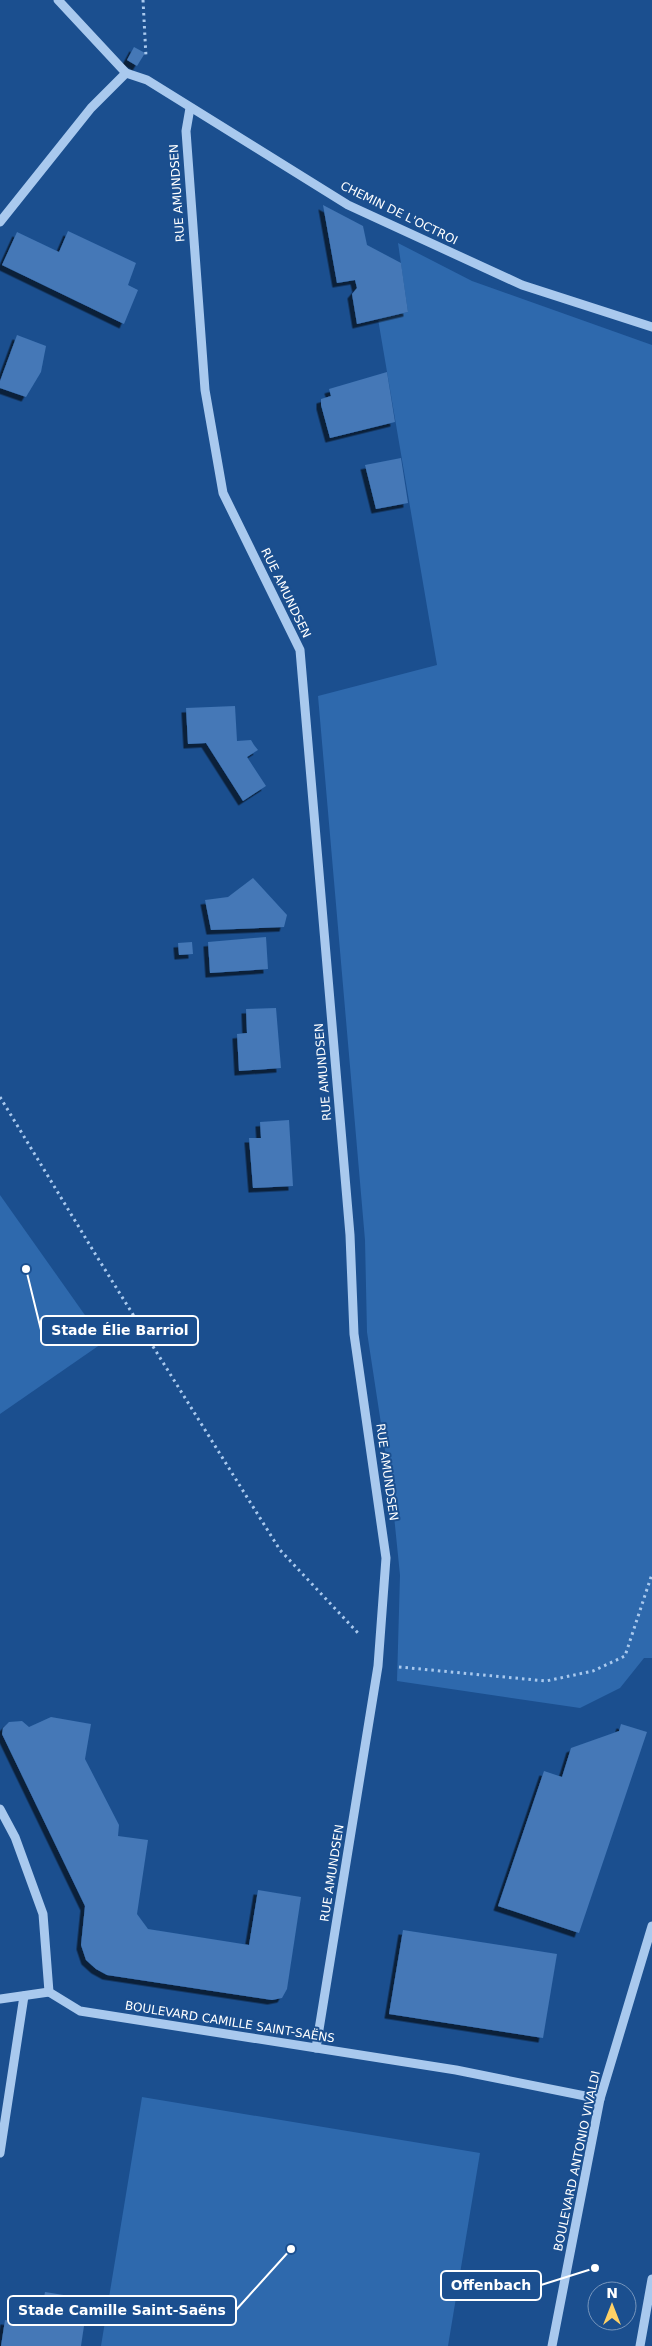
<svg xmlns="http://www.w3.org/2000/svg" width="652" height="2346" font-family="'DejaVu Sans',sans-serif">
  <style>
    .green { fill: #2e69ad }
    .building { fill: #4478b7; filter: url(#shadow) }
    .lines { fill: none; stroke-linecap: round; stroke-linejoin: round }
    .path { stroke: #a9c9ee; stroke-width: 3; stroke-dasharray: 2.5 4; stroke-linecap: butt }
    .minor { stroke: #a9c9ee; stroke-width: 9 }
    .labels { text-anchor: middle; stroke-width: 4; stroke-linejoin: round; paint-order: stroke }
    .street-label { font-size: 12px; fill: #fff; stroke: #1b4f8f }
    .leader { fill: none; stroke: #fff; stroke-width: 2 }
    .callout-dot { fill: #fff; stroke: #1b4f8f; stroke-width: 2 }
    .callout { fill: #1b4f8f; stroke: #fff; stroke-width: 2 }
    .callout-label { font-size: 14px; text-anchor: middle; font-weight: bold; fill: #fff }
  </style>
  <defs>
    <filter id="shadow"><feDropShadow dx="-4.5" dy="4.5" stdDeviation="0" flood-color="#0009"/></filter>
  </defs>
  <rect width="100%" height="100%" fill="#1b4f8f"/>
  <g class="green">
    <path d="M398,243L472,281L652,345V1658H644L620,1688L580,1708L397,1681L400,1575L392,1496L367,1332L365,1240L318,696L437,665L378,319L408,312Z"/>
    <path d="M0,1195L104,1342L0,1414Z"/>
    <path d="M142,2097L480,2153L448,2346H101Z"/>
  </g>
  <g class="building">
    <path d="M134,47L145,53L137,66L127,60Z"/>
    <path d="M323,205L363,226L367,245L401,263L408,312L357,324L352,294L357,288L355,280L337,283Z"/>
    <path d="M68,231L136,263L128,285L138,290L124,324L2,265L17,232L59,252Z"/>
    <path d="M17,335L46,346L41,372L26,397L0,388V381Z"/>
    <path d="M387,372L395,422L330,438L321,405V399L331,396L329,389Z"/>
    <path d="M401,458L408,503L376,509L365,465Z"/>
    <path d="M235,706L237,741L251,740L254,745L258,750L247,757L266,786L243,801L206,743L188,744L186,708Z"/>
    <path d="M253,878L287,915L284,927L211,930L205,900L228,897Z"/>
    <path d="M266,937L268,969L210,973L208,942Z"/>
    <path d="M192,942L193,954L179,955L178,943Z"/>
    <path d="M276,1008L281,1068L239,1071L237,1034L247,1033L246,1009Z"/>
    <path d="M289,1120L293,1186L253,1188L249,1138H261L260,1122Z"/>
    <path d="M51,1717L91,1724L85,1759L119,1825L118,1836L148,1840L137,1914L148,1929L249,1945L258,1890L301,1897L287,1989L282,1998L272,2000L107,1975L96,1969L86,1960L81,1945L85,1906L2,1734L3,1728L9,1722L22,1721L29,1727Z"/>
    <path d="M621,1724L647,1732L579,1933L498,1906L544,1771L562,1777L571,1748L619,1731Z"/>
    <path d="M403,1930L557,1954L543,2038L389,2014Z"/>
    <path d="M45,2292L88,2299L81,2346H1L5,2320L39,2325Z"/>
  </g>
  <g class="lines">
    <g class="path">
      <path d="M143,0L146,57"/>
      <path d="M0,1097L94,1252L280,1550L358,1633"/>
      <path d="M399,1667L546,1681L593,1671L625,1656L652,1574"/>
    </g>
    <g class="minor">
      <path d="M58,0L126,73L147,80L348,205L522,285L652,327"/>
      <path d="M190,108L186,131L205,390L223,493L300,650L350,1235L354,1334L386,1558L378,1666L316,2048"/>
      <path d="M0,222L91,108L126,73"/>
      <path d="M0,1809L15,1837L43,1914L49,1992L80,2011L456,2070L600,2099"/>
      <path d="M0,1999L49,1992"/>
      <path d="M0,2153L24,1996"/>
      <path d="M552,2346L600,2099L652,1926"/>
      <path d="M640,2346L652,2279"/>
    </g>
  </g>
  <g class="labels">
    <g class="street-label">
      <text transform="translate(177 193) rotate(-94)" y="4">RUE AMUNDSEN</text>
      <text transform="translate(399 213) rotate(26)" y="4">CHEMIN DE L'OCTROI</text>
      <text transform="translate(286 593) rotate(64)" y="4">RUE AMUNDSEN</text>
      <text transform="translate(323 1072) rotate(-95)" y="4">RUE AMUNDSEN</text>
      <text transform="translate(387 1472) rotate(82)" y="4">RUE AMUNDSEN</text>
      <text transform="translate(332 1873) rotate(-81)" y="4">RUE AMUNDSEN</text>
      <text transform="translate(230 2022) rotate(9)" y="4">BOULEVARD CAMILLE SAINT-SAËNS</text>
      <text transform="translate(577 2161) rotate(-78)" y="4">BOULEVARD ANTONIO VIVALDI</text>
    </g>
  </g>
  <path class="leader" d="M26 1269L41 1330M595 2268L541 2285M291 2249L236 2310"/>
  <g class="callout-dot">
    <circle cx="26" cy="1269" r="5"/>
    <circle cx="595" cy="2268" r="5"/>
    <circle cx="291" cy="2249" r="5"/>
  </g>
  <g class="callout">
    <rect x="41" y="1316" width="157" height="29" rx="5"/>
    <rect x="441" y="2271" width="100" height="29" rx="5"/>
    <rect x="8" y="2296" width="228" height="29" rx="5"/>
  </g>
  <g class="callout-label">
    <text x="120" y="1335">Stade Élie Barriol</text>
    <text x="491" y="2290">Offenbach</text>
    <text x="122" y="2315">Stade Camille Saint-Saëns</text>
  </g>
  <g transform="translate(612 2306)"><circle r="24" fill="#1b4f8f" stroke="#7695bc"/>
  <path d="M0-4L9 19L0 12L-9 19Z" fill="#ffd166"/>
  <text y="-8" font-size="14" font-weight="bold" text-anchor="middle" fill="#ffffff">N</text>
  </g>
</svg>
